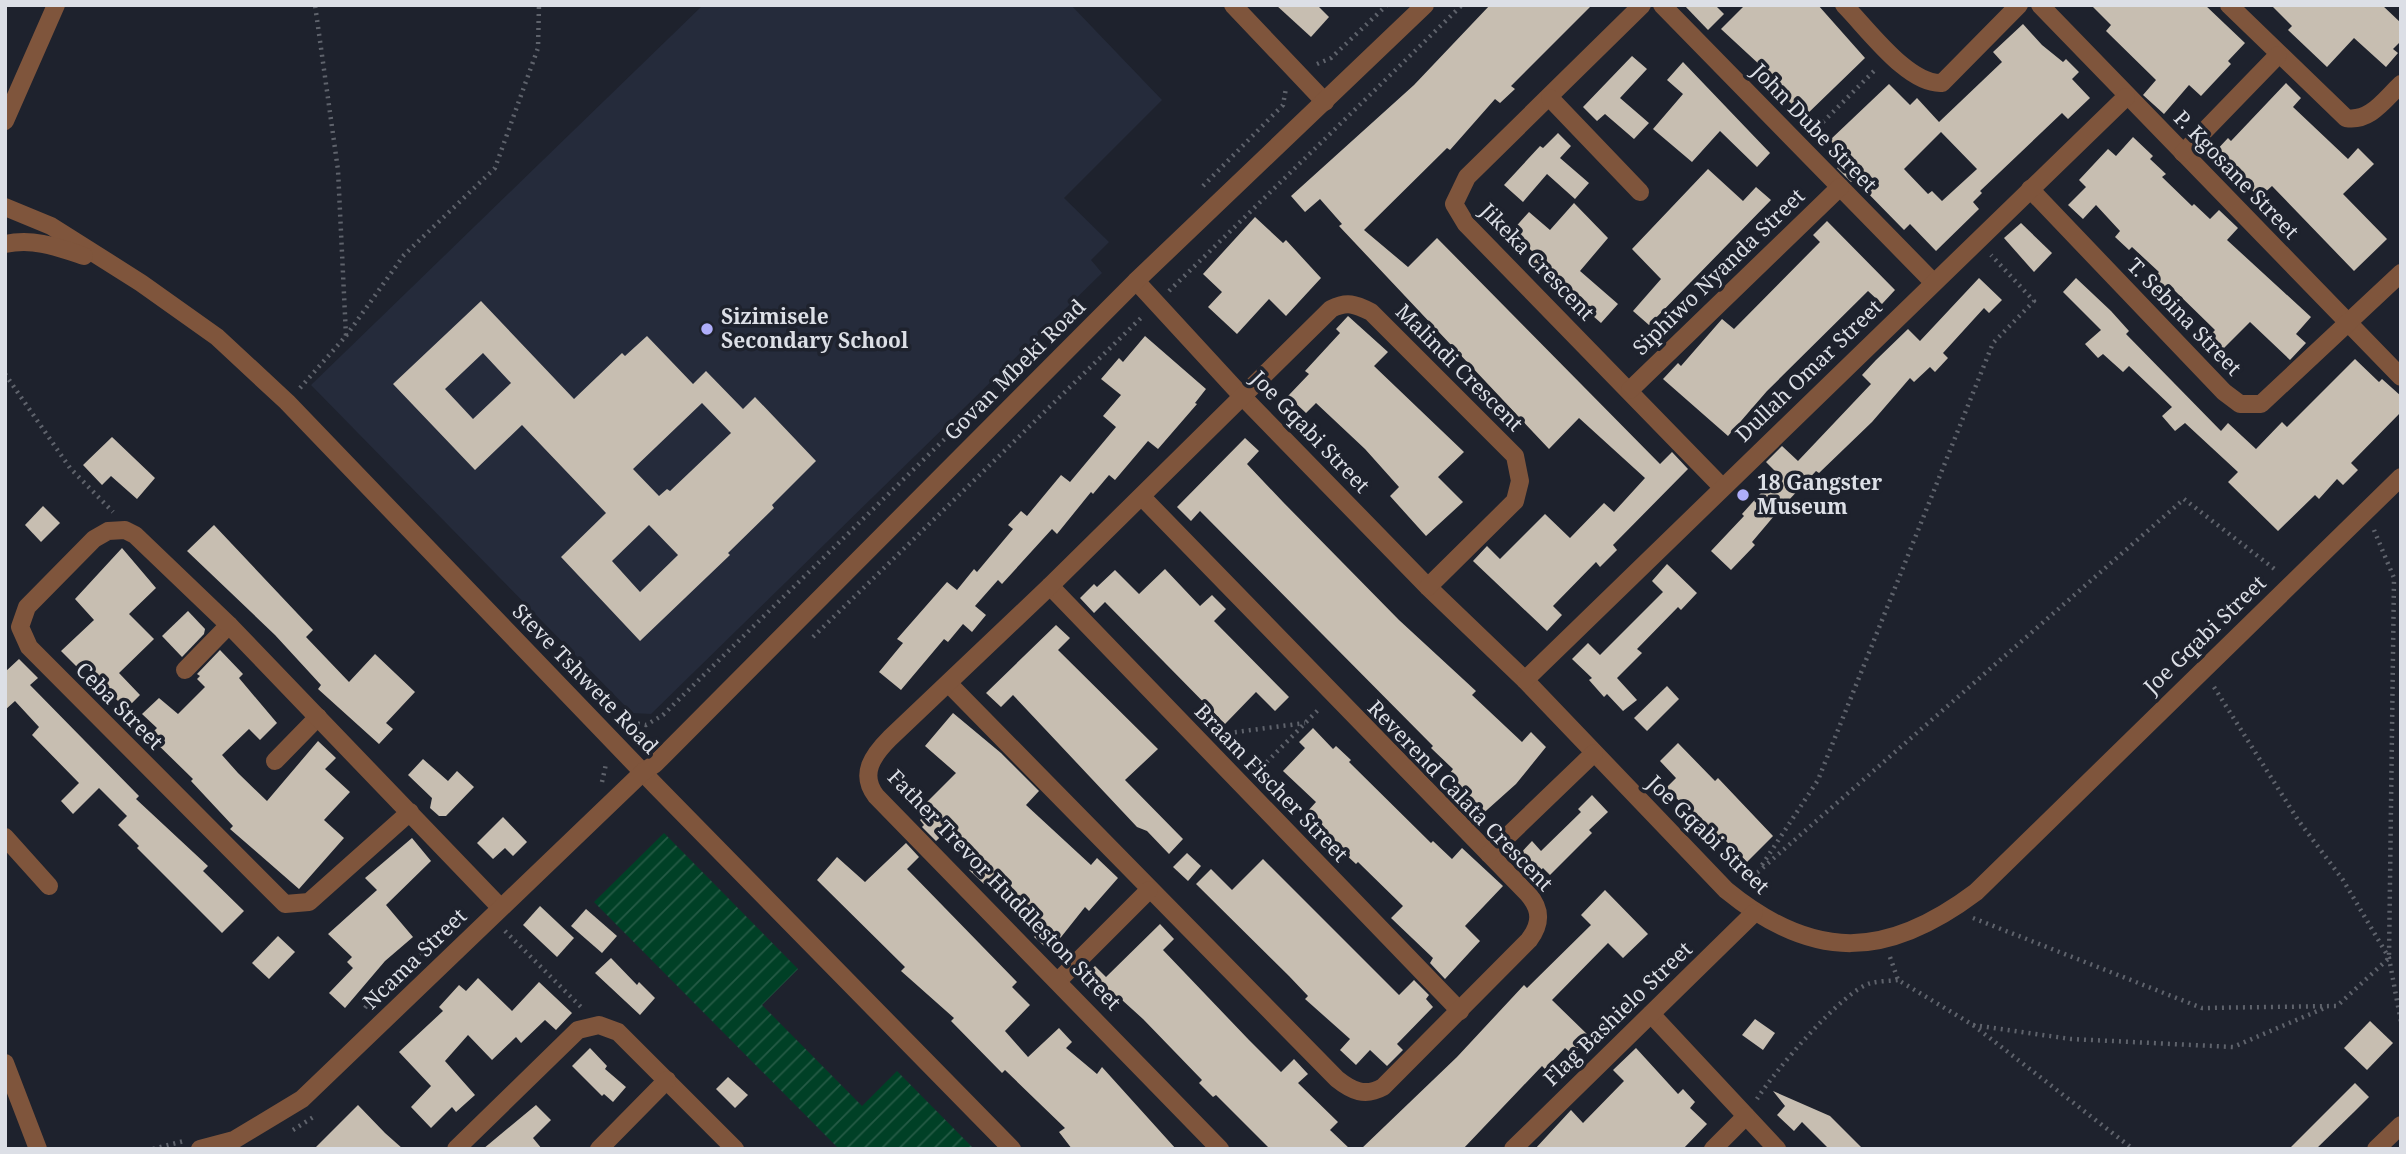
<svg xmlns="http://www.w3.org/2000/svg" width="2406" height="1154" font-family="'Noto Serif',serif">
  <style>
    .built { fill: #252b3b }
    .garden { fill: url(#garden-furrows) }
    .building { fill: #c7beb1; fill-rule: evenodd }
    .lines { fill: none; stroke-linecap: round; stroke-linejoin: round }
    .path { stroke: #5f636c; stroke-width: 4.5; stroke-dasharray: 2 5; stroke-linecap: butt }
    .minor { stroke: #7f553c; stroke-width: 18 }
    .poi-dot { fill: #afaefa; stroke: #1e222d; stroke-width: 2.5 }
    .labels { text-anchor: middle; stroke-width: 7; stroke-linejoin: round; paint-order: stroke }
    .street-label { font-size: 21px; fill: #dcdfe6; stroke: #1e222d }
    .poi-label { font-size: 21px; font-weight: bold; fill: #dcdfe6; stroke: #1e222d; text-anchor: start }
  </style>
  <defs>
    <pattern id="garden-furrows" width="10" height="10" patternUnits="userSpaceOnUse" patternTransform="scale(1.75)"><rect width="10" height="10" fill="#004026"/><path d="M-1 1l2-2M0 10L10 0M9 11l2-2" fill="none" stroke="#255b46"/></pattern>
  </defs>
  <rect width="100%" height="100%" fill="#1e222d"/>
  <path class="built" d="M711,5H1071L1162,100L1064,198L1109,242L1091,260L1102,273L651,714L632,713L311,385L701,7Z"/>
  <path class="garden" d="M664,833L798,969L762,1005L862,1106L897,1071L974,1149H839L594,902Z"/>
  <g class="building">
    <path d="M1276,5H1317L1329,17L1311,37Z"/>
    <path d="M1490,5H1592L1511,86L1515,89L1500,103L1495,99L1450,150L1447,148L1364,230L1408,267L1437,238L1660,464L1672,452L1688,469L1613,545L1617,550L1600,567L1596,562L1553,606L1562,615L1547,631L1473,561L1487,546L1500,559L1545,514L1570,538L1604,503L1614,512L1645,478L1579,418L1549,449L1339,226L1342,224L1320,199L1305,212L1291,196L1414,85Z"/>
    <path d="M1684,5H1715L1724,14L1708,30Z"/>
    <path d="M1745,5H1818L1865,58L1804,117L1758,69L1761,66L1721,29Z"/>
    <path d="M2091,5H2205L2245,43L2228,61L2231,64L2201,96L2189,85L2164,114L2143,95L2156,80L2106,31L2111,25Z"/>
    <path d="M2271,5H2382L2401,23V41L2393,49L2398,53L2386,67L2354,38L2327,67L2288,30L2292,26Z"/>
    <path d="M2023,24L2042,45L2063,62L2066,59L2079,72L2072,79L2090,98L2068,119L2062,113L1980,191L1982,193L1973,202L1979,209L1936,251L1910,224L1904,230L1854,179L1851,182L1837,168L1847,159L1830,140L1889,84L1910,105L1917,98L1939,122L2002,62L1993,52ZM1941,132L1977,169L1942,201L1932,191L1928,194L1904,169Z"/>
    <path d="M1632,56L1647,69L1620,98L1649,123L1634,139L1605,114L1597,121L1583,107Z"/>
    <path d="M1683,62L1770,153L1757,167L1720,131L1692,162L1653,129L1683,94L1667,80Z"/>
    <path d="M2286,83L2301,98L2293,107L2348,159L2358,148L2374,164L2343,194L2387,239L2354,271L2272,186L2261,196L2256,190L2254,192L2214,153L2228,138L2231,141Z"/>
    <path d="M1558,133L1571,146L1560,158L1589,183L1575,199L1547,174L1523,202L1504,185L1540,146L1543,148Z"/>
    <path d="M2133,137L2153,156L2150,159L2166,174L2162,177L2192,206L2194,204L2210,219L2219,210L2238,228L2227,240L2311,317L2296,334L2306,343L2290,360L2250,322L2221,351L2208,338L2215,330L2172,288L2168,292L2153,278L2159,272L2132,247L2129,250L2115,237L2120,231L2096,205L2083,219L2068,205L2086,187L2079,180L2108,149L2116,156Z"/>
    <path d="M1708,169L1743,201L1756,187L1771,200L1649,325L1633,311L1661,279L1632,249Z"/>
    <path d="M1574,203L1608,238L1580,271L1618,304L1601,323L1527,258L1533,252L1511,232L1529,212L1550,230Z"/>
    <path d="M1255,217L1283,243L1286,240L1321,278L1286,316L1269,299L1237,334L1208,307L1222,292L1203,274Z"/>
    <path d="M1827,221L1895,290L1882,304L1868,291L1767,391L1728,436L1663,379L1678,363L1681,366L1722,319L1734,329L1820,242L1813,235Z"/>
    <path d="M2021,223L2052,253L2034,272L2004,238Z"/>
    <path d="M1979,278L2002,300L1989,313L1984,308L1943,353L1948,358L1935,372L1930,367L1914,382L1910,378L1872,422L1819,473L1816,471L1774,516L1752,542L1755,545L1731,570L1711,551L1744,516L1742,514L1778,474L1766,462L1782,446L1798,461L1871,384L1862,375L1876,360L1908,329L1920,341Z"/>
    <path d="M2076,278L2111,311L2129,331L2126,334L2221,431L2228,423L2256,449L2282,422L2287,427L2355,359L2379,382L2382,379L2401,396V412L2351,463L2358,470L2343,485L2337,479L2319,499L2315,495L2278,531L2228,482L2238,472L2185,423L2175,431L2162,416L2172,407L2129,366L2123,372L2103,354L2098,358L2085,344L2101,330L2063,292Z"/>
    <path d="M481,301L574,399L622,353L625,356L647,336L693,384L706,371L743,409L755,397L816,461L772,505L774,508L728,553L730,555L640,641L561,557L606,513L522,425L475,470L393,384ZM483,353L511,383L473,419L445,389ZM702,403L731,433L670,491L667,489L659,496L633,469ZM649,525L678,555L640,592L612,561Z"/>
    <path d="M1348,316L1388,352L1374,366L1464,452L1438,477L1463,502L1426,536L1390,496L1399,487L1365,449L1316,403L1306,413L1288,396L1309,374L1305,371L1340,333L1336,329Z"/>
    <path d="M1145,336L1206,389L1195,403L1197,404L1158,449L1148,441L1115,480L1109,475L1093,494L1091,492L1057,534L1052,529L1002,584L998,580L975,606L986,615L972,632L963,624L948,642L944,639L901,690L879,672L903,643L897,639L947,582L957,590L974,569L977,572L1013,529L1008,525L1021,511L1027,516L1061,475L1070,482L1116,427L1103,416L1121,395L1101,379L1119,358L1123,362Z"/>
    <path d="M112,437L155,478L137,499L111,476L102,485L83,465Z"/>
    <path d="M1245,438L1259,451L1247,464L1283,502L1399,620L1476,691L1472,695L1522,742L1531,732L1546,747L1516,784L1478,818L1464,804L1470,797L1447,777L1453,769L1431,748L1433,746L1200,511L1191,521L1177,507Z"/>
    <path d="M43,506L60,523L41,542L25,525Z"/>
    <path d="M214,525L313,630L306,637L349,682L375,654L415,692L386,723L393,729L379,744L318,689L321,685L275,635L187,551Z"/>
    <path d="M122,548L156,588L129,614L154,639L119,673L140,695L126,709L80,663L77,667L61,651L94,620L75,599Z"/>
    <path d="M1667,564L1697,593L1681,610L1678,607L1637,649L1642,653L1617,678L1637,700L1623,711L1607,694L1604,697L1589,680L1592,678L1572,659L1588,643L1600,655L1663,592L1652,581Z"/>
    <path d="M1165,569L1200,606L1212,595L1226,609L1214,621L1289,697L1275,711L1256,692L1225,724L1105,602L1094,613L1080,598L1094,584L1097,587L1115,570L1139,594Z"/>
    <path d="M188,611L205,629L204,634L182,657L162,636Z"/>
    <path d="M1056,625L1070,638L1058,650L1158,749L1125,780L1183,839L1169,854L1147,831L1137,827L1013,695L1001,707L986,693Z"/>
    <path d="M220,650L243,674L239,678L277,723L260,740L249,729L222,755L238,773L267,801L318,741L336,758L325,769L350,792L324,820L344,838L299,889L230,829L233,826L191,781L193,779L149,736L157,728L142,714L159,698L178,714L205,687L197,679L200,676L197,674Z"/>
    <path d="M19,659L38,678L30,685L139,796L136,799L208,866L203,871L244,911L222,933L137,848L139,846L118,825L127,816L99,788L73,814L61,801L79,783L32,735L39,727L15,701L5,710V672Z"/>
    <path d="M1667,686L1679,699L1647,731L1634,718Z"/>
    <path d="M953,713L1001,753L1039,791L1026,805L1091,865L1097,858L1118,878L1089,911L1085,907L1050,951L1034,937L1045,925L1010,895L1007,898L988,879L984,884L969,870L978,861L948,830L936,841L922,827L924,825L920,820L931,810L925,804L956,773L925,746Z"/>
    <path d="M1313,728L1333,749L1336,746L1351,760L1349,762L1431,843L1433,841L1452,859L1462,848L1503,886L1465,926L1480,941L1445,979L1430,963L1433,958L1391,918L1403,906L1358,862L1356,864L1343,852L1345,850L1306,813L1316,802L1283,771L1305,748L1299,742Z"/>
    <path d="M1678,743L1715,781L1718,778L1773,836L1747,862L1720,835L1717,838L1666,788L1676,778L1660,761Z"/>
    <path d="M423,759L448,781L457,771L474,787L446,816H439L430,808L432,798L408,775Z"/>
    <path d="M1592,795L1608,812L1589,830L1592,833L1550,875L1543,868L1534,877L1516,858L1532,841L1541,851L1581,812L1578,809Z"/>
    <path d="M503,817L527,842L513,856L505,848L493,859L477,843Z"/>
    <path d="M412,838L431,861L386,905L413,937L385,961L345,1008L329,993L353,968L347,962L352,957L328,934L377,890L365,878Z"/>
    <path d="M906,843L919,857L907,869L1017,982L1012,987L1030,1005L1005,1031L1028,1057L1059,1028L1072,1042L1066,1048L1097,1074L1102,1067L1176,1149H1072L1059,1132L1065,1128L1005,1070L1002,1073L951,1021L954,1018L901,971L905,967L817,880L837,857L865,882Z"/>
    <path d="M1187,853L1201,866L1188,881L1173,867Z"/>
    <path d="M1263,859L1399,995L1414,980L1429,995L1426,999L1433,1007L1397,1044L1403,1050L1387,1066L1370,1050L1356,1065L1340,1050L1350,1039L1305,999L1308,996L1289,976L1196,884L1211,869L1232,890Z"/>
    <path d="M1605,890L1648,934L1623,958L1608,943L1552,1000L1589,1036L1572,1054L1565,1048L1545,1069L1542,1066L1463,1149H1361L1457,1057L1524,985L1527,988L1591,925L1581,915Z"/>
    <path d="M540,906L574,938L557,957L523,925Z"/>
    <path d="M586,909L617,936L602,953L571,926Z"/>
    <path d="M1160,924L1174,939L1163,950L1249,1040L1281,1072L1294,1059L1308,1074L1298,1083L1338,1122L1330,1130L1350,1149H1270L1216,1095L1213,1097L1199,1083L1202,1080L1143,1019L1122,1000L1113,1010L1081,979L1095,966L1106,977Z"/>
    <path d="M278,936L295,952L269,979L252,963Z"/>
    <path d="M611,958L637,985L639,982L655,998L640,1015L595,973Z"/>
    <path d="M478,978L512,1011L539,982L572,1013L556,1030L545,1020L521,1043L516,1037L492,1060L468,1035L445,1061L475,1095L456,1112L452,1107L431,1128L411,1107L431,1086L399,1052L443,1011L439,1007L459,985L466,991Z"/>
    <path d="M1755,1019L1775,1033L1763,1050L1742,1035Z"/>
    <path d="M2370,1021L2393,1043L2367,1070L2344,1048Z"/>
    <path d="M590,1048L607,1066L605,1069L626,1087L613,1102L604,1094L602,1096L572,1066Z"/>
    <path d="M1636,1048L1678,1094L1683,1089L1695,1102L1690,1108L1707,1124L1683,1149H1535L1571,1110L1583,1123L1624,1081L1613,1070Z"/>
    <path d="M728,1077L748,1095L735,1108L716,1089Z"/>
    <path d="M2355,1083L2369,1097L2355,1111L2316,1149H2289Z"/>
    <path d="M1773,1091L1830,1116L1863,1149H1829L1802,1122L1794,1131L1777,1115L1785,1106Z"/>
    <path d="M358,1105L385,1133L403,1149H314Z"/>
    <path d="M536,1105L551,1120L533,1138L542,1149H483Z"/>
  </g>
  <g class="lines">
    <g class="path">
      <path d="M1317,64L1331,58L1387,5"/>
      <path d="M1813,132L1876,69"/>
      <path d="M1203,186L1283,105L1286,88"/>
      <path d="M1169,291L1462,5"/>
      <path d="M346,336L404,255L495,168L538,48L539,5"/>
      <path d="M5,374L70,468L113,512"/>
      <path d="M300,388L346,336L338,170L315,5"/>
      <path d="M813,637L1143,316"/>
      <path d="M2214,687L2298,820L2343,880L2389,958L2401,1022"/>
      <path d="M624,721L646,725L663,715L1014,371"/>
      <path d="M1221,734L1305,723"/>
      <path d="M1257,772L1320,708"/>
      <path d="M602,782L606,764"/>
      <path d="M1762,865L1818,780L1993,343L2034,301L1991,255"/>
      <path d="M1745,879L1758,872L2184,499L2277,571"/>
      <path d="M1973,918L2202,1008L2337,1006L2389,958L2394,578L2374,530"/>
      <path d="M505,931L583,1009"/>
      <path d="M1890,957L1898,980L1973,1025L2133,1149"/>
      <path d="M365,1008L381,987L424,951"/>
      <path d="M1973,1025L2071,1039L2233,1047L2327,1007"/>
      <path d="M1757,1099C1773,1073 1843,990 1871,983C1879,981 1889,981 1898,980"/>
      <path d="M293,1130L315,1116"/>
      <path d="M153,1149L184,1141"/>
    </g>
    <g class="minor">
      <path d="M1233,5L1325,102"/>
      <path d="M1642,5L1467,177L1454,204L1466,224L1722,487"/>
      <path d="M1662,5L1933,282"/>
      <path d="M1844,5C1868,29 1908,85 1942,83L2019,5"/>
      <path d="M2040,5L2401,377"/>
      <path d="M2229,5L2346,118C2370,122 2384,100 2401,84"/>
      <path d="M1550,98L1640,192"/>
      <path d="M5,121L56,5"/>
      <path d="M2183,153L2278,55"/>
      <path d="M2030,189L2224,392L2240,404H2261L2401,273"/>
      <path d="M5,207L51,226L141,283L217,337L287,402L656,786L1012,1149"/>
      <path d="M5,244C34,238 57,247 84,256"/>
      <path d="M1136,281L1241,395L1428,587L1525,680L1726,890C1814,962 1887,959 1976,892L2401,477"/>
      <path d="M1630,390L1840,187"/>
      <path d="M1050,586L1460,1011"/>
      <path d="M185,670L229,625"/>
      <path d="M1525,680L2126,97"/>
      <path d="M949,684L1337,1079C1352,1091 1365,1097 1383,1087L1529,940C1541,924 1542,910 1528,894L1142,497"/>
      <path d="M275,761L318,717"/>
      <path d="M410,812L309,902L285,904L29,647L20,627L27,607L94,539L108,531L125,530L135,535L229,625L500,907"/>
      <path d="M5,837L49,886"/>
      <path d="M1489,854L1594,753"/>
      <path d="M1059,980L1149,890"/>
      <path d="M1651,1014L1777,1149"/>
      <path d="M5,1063L38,1149"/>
      <path d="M200,1149L234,1140L302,1099L643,772L655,764L1136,281L1425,5"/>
      <path d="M456,1149L578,1030L599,1025L618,1032L735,1149"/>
      <path d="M599,1149L667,1080"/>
      <path d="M1220,1149L876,796C859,774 873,755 890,738L1050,586L1331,309C1347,301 1355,304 1371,312L1515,456L1520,481L1515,501L1428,587"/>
      <path d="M1513,1149L1754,913"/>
      <path d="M1713,1149L1746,1116"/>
      <path d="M2376,1149L2401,1125"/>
    </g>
  </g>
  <g class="poi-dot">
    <circle cx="707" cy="329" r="7"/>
    <circle cx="1743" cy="495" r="7"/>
  </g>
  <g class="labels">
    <g class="street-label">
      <text transform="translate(1814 128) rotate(46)" y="7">John Dube Street</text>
      <text transform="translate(2236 175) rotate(46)" y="7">P. Kgosane Street</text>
      <text transform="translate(1537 262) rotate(46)" y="7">Jikeka Crescent</text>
      <text transform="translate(1719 272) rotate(-44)" y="7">Siphiwo Nyanda Street</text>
      <text transform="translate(2184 317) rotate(46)" y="7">T. Sebina Street</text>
      <text transform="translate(1459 368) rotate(45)" y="7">Malindi Crescent</text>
      <text transform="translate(1015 370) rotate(-45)" y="7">Govan Mbeki Road</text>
      <text transform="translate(1809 371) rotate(-44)" y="7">Dullah Omar Street</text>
      <text transform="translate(1310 432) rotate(46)" y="7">Joe Gqabi Street</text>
      <text transform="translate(2205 635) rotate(-44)" y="7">Joe Gqabi Street</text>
      <text transform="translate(585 679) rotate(46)" y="7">Steve Tshwete Road</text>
      <text transform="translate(119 706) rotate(45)" y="7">Ceba Street</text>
      <text transform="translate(1271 783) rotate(46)" y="7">Braam Fischer Street</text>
      <text transform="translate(1460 796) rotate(46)" y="7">Reverend Calata Crescent</text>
      <text transform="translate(1708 835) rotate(44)" y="7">Joe Gqabi Street</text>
      <text transform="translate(1004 890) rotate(46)" y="7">Father Trevor Huddleston Street</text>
      <text transform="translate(415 959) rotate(-44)" y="7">Ncama Street</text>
      <text transform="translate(1618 1014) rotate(-44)" y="7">Flag Bashielo Street</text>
    </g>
    <g class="poi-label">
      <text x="721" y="324">Sizimisele<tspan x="721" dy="24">Secondary School</tspan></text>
      <text x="1757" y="490">18 Gangster<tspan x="1757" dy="24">Museum</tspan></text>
    </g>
  </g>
  <rect width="2406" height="1154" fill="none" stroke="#dcdfe6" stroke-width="14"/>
</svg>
